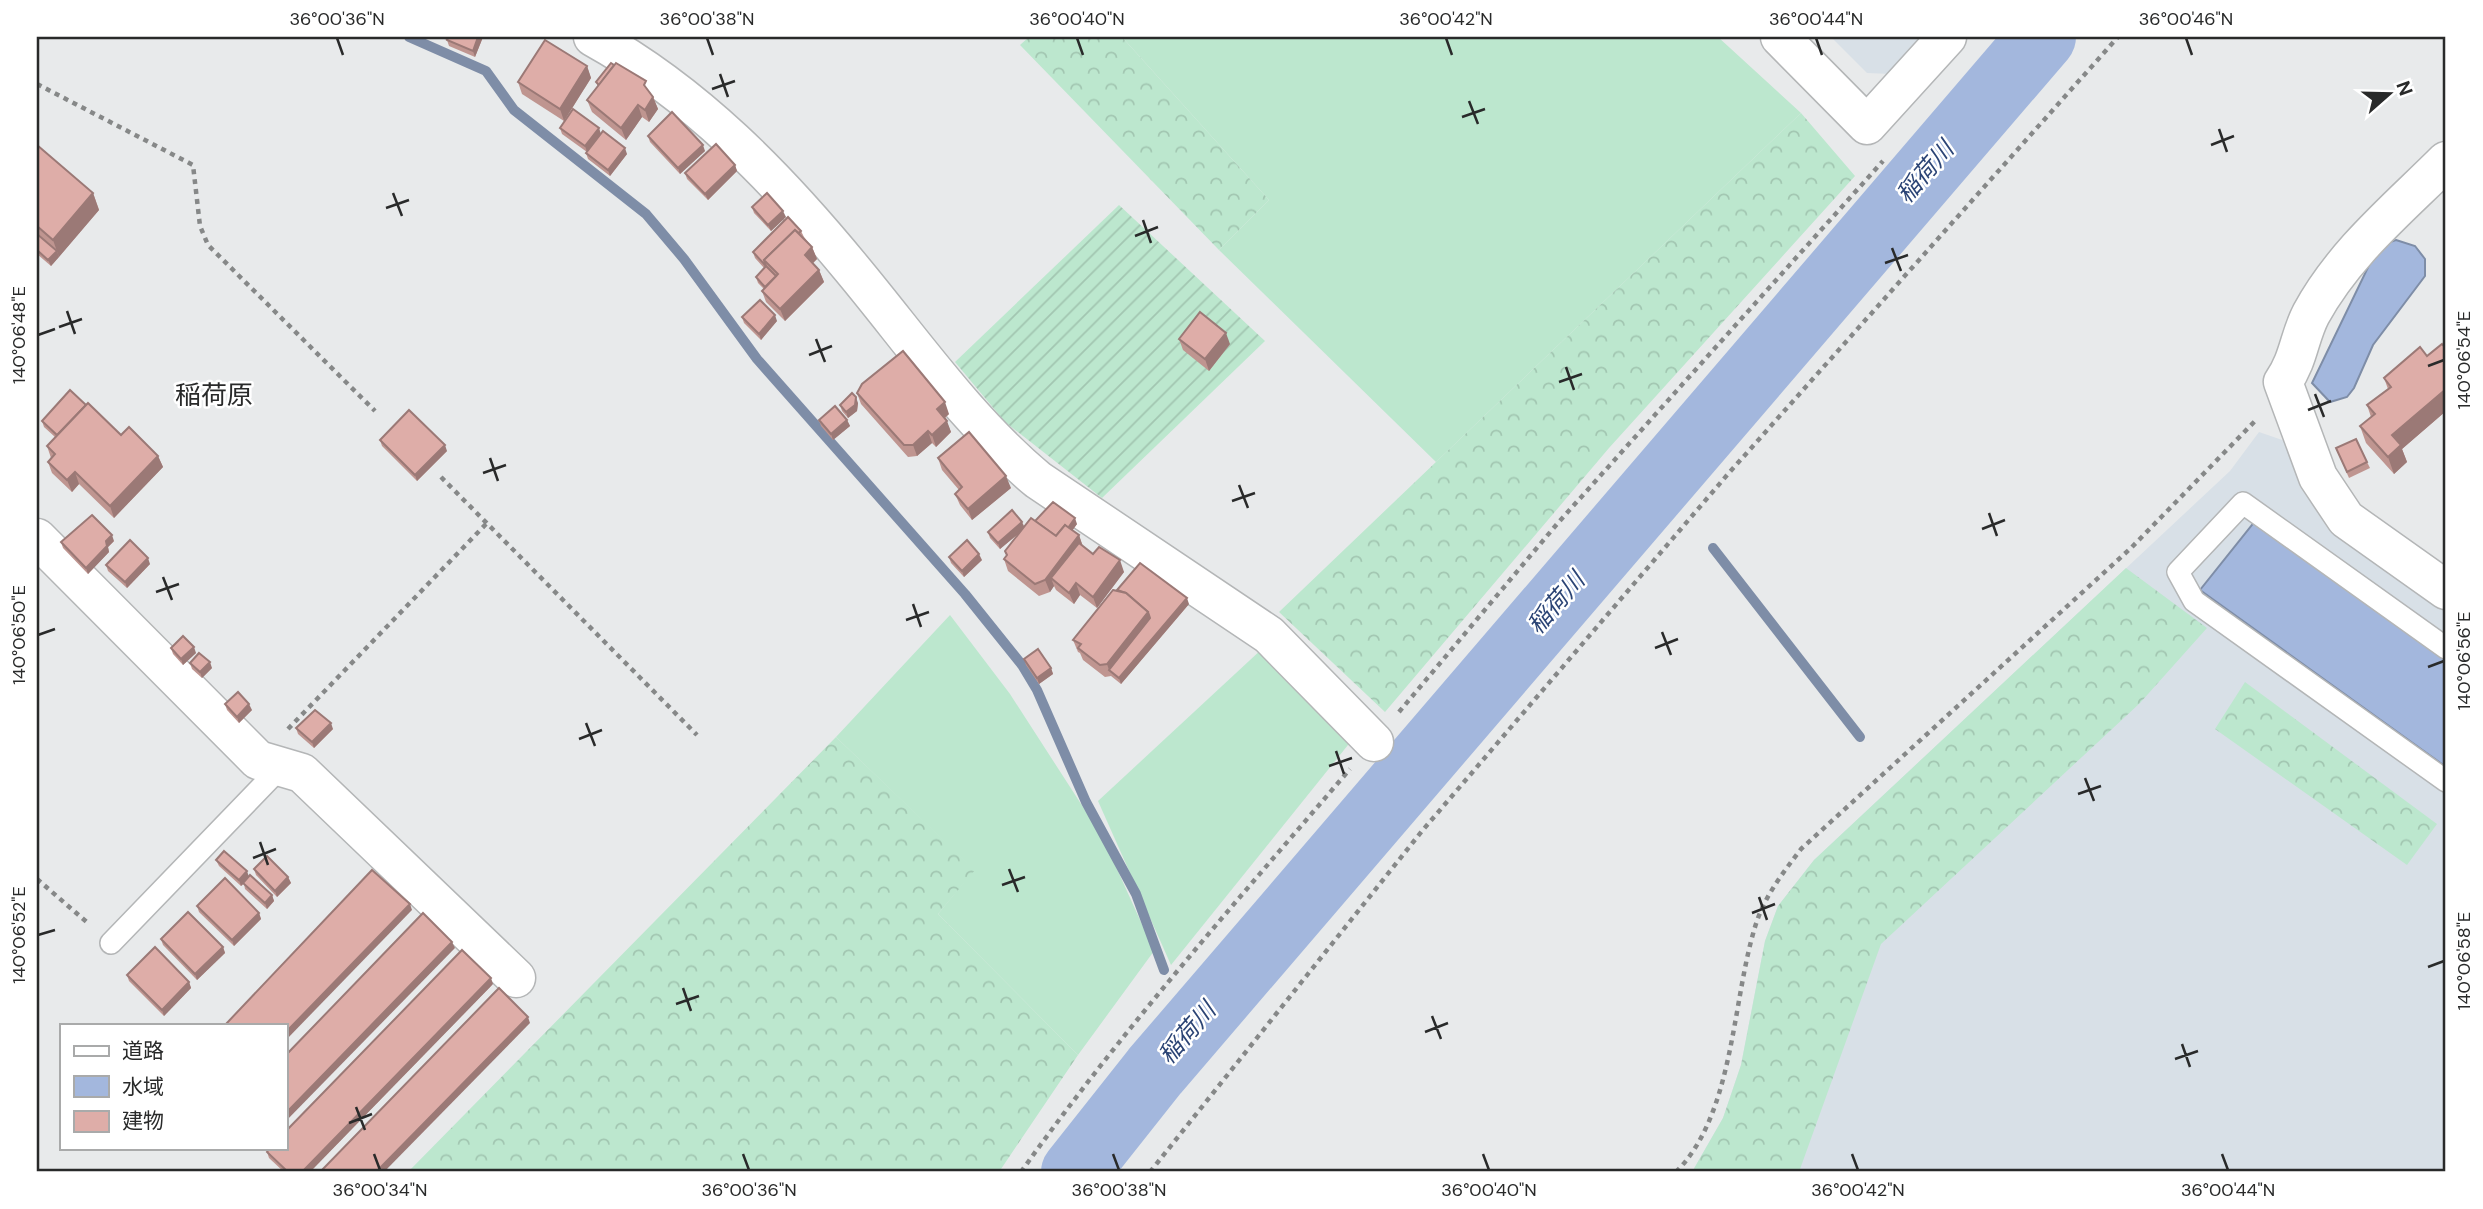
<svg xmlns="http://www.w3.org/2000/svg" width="2483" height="1209" font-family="'DM Sans','Noto Sans JP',sans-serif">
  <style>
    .built { fill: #d8e0e7 }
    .grass { fill: #bce7ce }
    .forest { fill: url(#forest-crowns) }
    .garden { fill: url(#garden-furrows) }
    .water { fill: #a3b7dd; stroke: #7e8da7; stroke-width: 2 }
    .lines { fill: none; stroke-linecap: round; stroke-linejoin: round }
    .stream { stroke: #7e8da7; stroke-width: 10 }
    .river { stroke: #a3b7dd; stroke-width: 68 }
    .service-casing { stroke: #b4b6b7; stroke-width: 24 }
    .minor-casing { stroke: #b4b6b7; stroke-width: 41 }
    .path { stroke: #868888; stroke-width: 4.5; stroke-dasharray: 5 5; stroke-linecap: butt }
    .service { stroke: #fff; stroke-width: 21 }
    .minor { stroke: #fff; stroke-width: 38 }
    .wall { fill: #bf9590 }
    .shaded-wall { fill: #9b7976 }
    .building { fill: #deada8; stroke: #9b7976; stroke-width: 2 }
    .ticks { fill: none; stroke: #292a2a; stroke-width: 2.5 }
    .labels { text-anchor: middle; stroke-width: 5; stroke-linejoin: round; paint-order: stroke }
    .water-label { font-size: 24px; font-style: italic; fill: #2b4475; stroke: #fff }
    .quarter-label { font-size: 26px; fill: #292a2a; stroke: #fff }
    .neatline { fill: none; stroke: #292a2a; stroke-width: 2.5 }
    .ticks-label { font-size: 18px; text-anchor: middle; fill: #292a2a }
  </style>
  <defs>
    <pattern id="forest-crowns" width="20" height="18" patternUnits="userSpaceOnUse" patternTransform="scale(1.75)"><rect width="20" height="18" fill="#bce7ce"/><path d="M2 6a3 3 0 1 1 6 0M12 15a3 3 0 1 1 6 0" fill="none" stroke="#a2c6b1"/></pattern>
    <pattern id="garden-furrows" width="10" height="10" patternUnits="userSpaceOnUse" patternTransform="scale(1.75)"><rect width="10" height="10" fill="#bce7ce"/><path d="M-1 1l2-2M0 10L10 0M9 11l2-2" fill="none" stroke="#a2c6b1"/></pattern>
  </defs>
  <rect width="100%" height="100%" fill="#e8eaeb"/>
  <g class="built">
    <path d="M1831,37H1923L1891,74L1867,73Z"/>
    <path d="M2259,432L2297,445L2446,608V1172H1692L1723,1118L1741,1065L1765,941L1778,906L1814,860L2230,471Z"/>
  </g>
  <g class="grass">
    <path d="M1122,37H1718L1801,113L1436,462L1219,250L1269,200Z"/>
    <path d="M950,615L1010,694L1103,838L1154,951L1078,1055L938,914L974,870L836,737Z"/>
    <path d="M1263,648L1352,740L1171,965L1098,801Z"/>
  </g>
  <g class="forest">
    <path d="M1029,37H1122L1269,200L1219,250L1020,45Z"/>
    <path d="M1801,113L1855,176L1609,448L1385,712L1279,612Z"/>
    <path d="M2126,568L2207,628L2140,703L1881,944L1799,1172H1692L1723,1118L1741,1065L1765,941L1778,906L1814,860Z"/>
    <path d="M2245,682L2437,824L2407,865L2215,729Z"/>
    <path d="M836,737L975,870L938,914L1078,1055L999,1172H408Z"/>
  </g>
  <path class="garden" d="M1119,205L1265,341L1102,498L1005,422L955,362Z"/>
  <g class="water">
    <path d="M2396,240L2415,246L2425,259V276L2373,345L2354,388L2347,397L2330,402L2312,383L2373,257L2384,244Z"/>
    <path d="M2256,520L2446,660V767L2200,590Z"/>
  </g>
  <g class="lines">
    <g class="stream">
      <path d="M409,37L486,71L514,110L646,214L684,259L757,359L965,594L1022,665L1037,690L1086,802L1136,894L1164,970"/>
      <path d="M1713,548L1860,737"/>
    </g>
    <path class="river" d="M1075,1172L1155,1071L2042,37"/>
    <defs>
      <g id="service">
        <path d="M2446,648L2243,503L2178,572L2194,601L2446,781"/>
        <path d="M111,943L281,767"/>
      </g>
      <g id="minor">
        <path d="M593,37C696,94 778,179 852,269C912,341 966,420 1038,480L1269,635L1374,742"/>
        <path d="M1780,37L1867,125L1947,37"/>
        <path d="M2446,161C2398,209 2344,253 2311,314C2299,337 2299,359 2283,382L2318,477L2346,519L2446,590"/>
        <path d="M37,538L258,760L302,773L516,978"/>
      </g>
    </defs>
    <use href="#service" class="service-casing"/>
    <use href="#minor" class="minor-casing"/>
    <g class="path">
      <path d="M37,84L193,165L200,226L208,245L375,411"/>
      <path d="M441,477L697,735"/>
      <path d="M1399,712L1557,524L1883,161"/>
      <path d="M288,729L487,523"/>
      <path d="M37,879L89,924"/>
      <path d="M1021,1172C1121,1031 1237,901 1350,769"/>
      <path d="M1150,1172L1422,831L1728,474L2118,37"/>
      <path d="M1676,1172C1734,1114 1732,1002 1755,927C1764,897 1782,874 1801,849L2131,548L2257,419"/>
    </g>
    <use href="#service" class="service"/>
    <use href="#minor" class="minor"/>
  </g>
  <g class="wall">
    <path d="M439,37H483L475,57L449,46L447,40Z"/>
    <path d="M587,66L591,78L564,121L522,94L518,82Z"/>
    <path d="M596,82L650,93L653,97L658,109L649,122L642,117L626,140L592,112L587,100L598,87Z"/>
    <path d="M560,128L601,134L593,145L627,154L610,176L588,159L586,153L587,152L562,134Z"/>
    <path d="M648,136L705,151L680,174L650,142Z"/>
    <path d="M37,145L93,193L99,210L51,266L37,254Z"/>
    <path d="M735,165L737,171L708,200L687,179L685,173Z"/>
    <path d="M752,207L786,217L771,231L754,213Z"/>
    <path d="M801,231L804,237L812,247L817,259L813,263L819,270L824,282L785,321L766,302L762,291L764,289L758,283L756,277L764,268L755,258L753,252Z"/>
    <path d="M742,317L777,321L761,340L744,323Z"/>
    <path d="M1179,339L1230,344L1209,371L1183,350Z"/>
    <path d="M2446,349V411L2402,449L2407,462L2394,474L2366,443L2360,426L2371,417L2367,405L2388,389L2384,378L2427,356Z"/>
    <path d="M857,393L949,414L945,418L951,432L936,447L932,443L917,456L908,457L861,404Z"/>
    <path d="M858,403L857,411L848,418L842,411L840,405Z"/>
    <path d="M86,405L121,435L158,456L163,467L114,518L79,484L72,492L52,473L48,462L51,458L47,446L55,437L44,427L42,421Z"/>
    <path d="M819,420H847L850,426L833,440L821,426Z"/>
    <path d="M380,440L447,451L417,481L382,446Z"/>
    <path d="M2336,448L2367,462L2370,468L2349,478Z"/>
    <path d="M938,458L1011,488L972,520L960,505L955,494L959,490L942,470Z"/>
    <path d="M1035,521L1077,524L1072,531L1079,535L1083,547L1093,554L1124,572L1097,608L1080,595L1074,604L1056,590L1054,586L1050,592L1039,596L1008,571L1004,559L1007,555L1018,534L1000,549L990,538L988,532L1024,526Z"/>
    <path d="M114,541L108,547L109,552L88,574L63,548L61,542Z"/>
    <path d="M949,557L982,560L964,577L951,563Z"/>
    <path d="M150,564L127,588L108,571L106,565Z"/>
    <path d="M1189,604L1121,684L1111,676L1105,677L1083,660L1080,653L1078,652L1073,640Z"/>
    <path d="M171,648L196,653L183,665L173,654Z"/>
    <path d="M1024,659L1051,668L1053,674L1039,684L1026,665Z"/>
    <path d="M190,663L212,668L202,678L192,669Z"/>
    <path d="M225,704L252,710L239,723L227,710Z"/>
    <path d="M296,728L333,729L314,748L298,734Z"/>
    <path d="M216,860L249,877L272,895L274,901L267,909L245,889L244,884L241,886L219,866Z"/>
    <path d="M254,869L288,877L291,883L277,897L256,875Z"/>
    <path d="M197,906L259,913L261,919L234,946L199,912Z"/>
    <path d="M161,939L223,947L225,953L197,980L163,945Z"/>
    <path d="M127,975L189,982L191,988L164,1016L129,981Z"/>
    <path d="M493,984L310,1172H284L269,1158L267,1152Z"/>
  </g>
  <g class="shaded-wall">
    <path d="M478,37H483L475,57L473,51Z"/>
    <path d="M587,66L591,78L564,121L560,109Z"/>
    <path d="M653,97L658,109L649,122L645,110Z"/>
    <path d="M638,105L642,117L626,140L621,128Z"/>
    <path d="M599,128L601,134L587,152L585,146Z"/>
    <path d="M703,145L705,151L680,174L678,168Z"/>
    <path d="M625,148L627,154L610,176L608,170Z"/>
    <path d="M735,165L737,171L708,200L705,194Z"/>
    <path d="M93,193L99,210L59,257L53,240Z"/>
    <path d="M783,211L786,217L771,231L768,225Z"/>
    <path d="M812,247L817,259L809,267L805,255Z"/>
    <path d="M57,251L59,257L51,266L48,260Z"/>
    <path d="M819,270L824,282L785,321L780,309Z"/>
    <path d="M775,315L777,321L761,340L759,334Z"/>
    <path d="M1226,333L1230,344L1209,371L1205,359Z"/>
    <path d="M2446,389V411L2402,449L2407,462L2394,474L2388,457L2392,435Z"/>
    <path d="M856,397L858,403L857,411L848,418L846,412Z"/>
    <path d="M945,402L949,414L941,421L937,409Z"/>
    <path d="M847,420L850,426L833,440L831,434Z"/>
    <path d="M947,421L951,432L936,447L932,435Z"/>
    <path d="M928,431L932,443L917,456L913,445Z"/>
    <path d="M445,445L447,451L417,481L415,475Z"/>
    <path d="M158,456L163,467L114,518L110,506Z"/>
    <path d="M75,472L79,484L72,492L67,480Z"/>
    <path d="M1006,476L1011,488L972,520L968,509Z"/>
    <path d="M1075,518L1077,524L1060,547L1058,541Z"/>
    <path d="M1022,522L1025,528L1000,549L998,543Z"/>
    <path d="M112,535L114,541L108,547L109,552L88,574L86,568L106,541Z"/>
    <path d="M1079,535L1083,547L1051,578L1054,586L1050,592L1045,580Z"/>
    <path d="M979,554L982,560L964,577L962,571Z"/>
    <path d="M148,558L150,564L127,588L125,582Z"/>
    <path d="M1120,560L1124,572L1097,608L1093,597Z"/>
    <path d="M1076,583L1080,595L1074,604L1069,593Z"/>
    <path d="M1187,598L1189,604L1121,684L1119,678Z"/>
    <path d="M1148,612L1152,624L1109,670L1107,664Z"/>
    <path d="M194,647L196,653L183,665L181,659Z"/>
    <path d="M210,662L212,668L202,678L200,672Z"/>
    <path d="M1051,668L1053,674L1039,684L1037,678Z"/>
    <path d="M249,704L252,710L239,723L237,717Z"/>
    <path d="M331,723L333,729L314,748L312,742Z"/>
    <path d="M247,871L249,877L241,886L239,880Z"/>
    <path d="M288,877L291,883L277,897L275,891Z"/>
    <path d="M272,895L274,901L267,909L265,903Z"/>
    <path d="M410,904L412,910L285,1041V1033Z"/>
    <path d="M259,913L261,919L234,946L232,940Z"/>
    <path d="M452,942L455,948L285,1122V1114Z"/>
    <path d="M223,947L225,953L197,980L195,974Z"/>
    <path d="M491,978L493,984L310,1172H302Z"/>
    <path d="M189,982L191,988L164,1016L162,1010Z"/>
    <path d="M528,1017L530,1023L384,1172H376Z"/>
  </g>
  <g class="building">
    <path d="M448,37H478L473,51L447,40Z"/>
    <path d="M545,40L587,66L560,109L518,82Z"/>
    <path d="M611,63L614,65L599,85L596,82Z"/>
    <path d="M616,63L646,81L644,85L653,97L645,110L638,105L621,128L587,100Z"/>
    <path d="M573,109L599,128L585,146L560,128Z"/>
    <path d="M672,112L703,145L678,168L648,136Z"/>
    <path d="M603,131L625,148L608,170L586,153Z"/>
    <path d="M716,144L735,165L705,194L685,173Z"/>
    <path d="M37,145L93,193L53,240L37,226Z"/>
    <path d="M767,193L783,211L768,225L752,207Z"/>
    <path d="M788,217L801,231L799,233L795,230L764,260L766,266L753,252Z"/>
    <path d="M795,230L812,247L805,255L819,270L780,309L762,291L778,274L764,260Z"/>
    <path d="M37,234L57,251L48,260L37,250Z"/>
    <path d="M766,266L776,276L765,287L756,277Z"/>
    <path d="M760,300L775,315L759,334L742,317Z"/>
    <path d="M1200,312L1226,333L1205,359L1179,339Z"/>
    <path d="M2442,344L2446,349V389L2392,435L2401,445L2388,457L2360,426L2375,414L2367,405L2391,387L2384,378L2420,347L2427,356Z"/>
    <path d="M903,351L945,402L937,409L947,421L932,435L928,431L913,445H904L857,393L862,384Z"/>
    <path d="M70,390L86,405L57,435L42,421Z"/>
    <path d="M852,393L856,397L855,405L846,412L840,405Z"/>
    <path d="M88,403L121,435L129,427L158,456L110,506L75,472L67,480L48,462L55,454L47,446Z"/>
    <path d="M835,406L847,420L831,434L819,420Z"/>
    <path d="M409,410L445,445L415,475L380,440Z"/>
    <path d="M969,432L1006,476L968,509L955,494L962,487L938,458Z"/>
    <path d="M2356,439L2367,462L2347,472L2336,448Z"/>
    <path d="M1053,502L1075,518L1068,528L1065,525L1056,536L1035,521Z"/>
    <path d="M1012,510L1022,522L998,543L988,532Z"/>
    <path d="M92,515L112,535L106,541L107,546L86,568L61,542Z"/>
    <path d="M1031,518L1056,536L1065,525L1079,535L1045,580L1035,584L1004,559L1007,555L1005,551Z"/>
    <path d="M130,540L148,558L125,582L106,565Z"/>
    <path d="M967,540L979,554L962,571L949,557Z"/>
    <path d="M1079,543L1093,554L1099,547L1120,560L1093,597L1076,583L1069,593L1051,578Z"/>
    <path d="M1140,563L1187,598L1119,678L1109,670L1150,618L1148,612L1126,593L1117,590Z"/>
    <path d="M1113,590L1126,593L1148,612L1107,664L1100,665L1078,648L1081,644L1073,640Z"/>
    <path d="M183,636L194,647L181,659L171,648Z"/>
    <path d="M1038,649L1051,668L1037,678L1024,659Z"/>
    <path d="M199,653L210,662L200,672L190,663Z"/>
    <path d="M238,692L249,704L237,717L225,704Z"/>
    <path d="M315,710L331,723L312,742L296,728Z"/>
    <path d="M224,851L247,871L239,880L216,860Z"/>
    <path d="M267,856L288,877L275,891L254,869Z"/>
    <path d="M372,870L410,904L285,1033V1025H225Z"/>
    <path d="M250,875L272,895L265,903L243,883Z"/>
    <path d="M225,878L259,913L232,940L197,906Z"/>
    <path d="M188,912L223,947L195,974L161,939Z"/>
    <path d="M423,913L452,942L285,1114V1056Z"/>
    <path d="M155,947L189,982L162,1010L127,975Z"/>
    <path d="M462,950L491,978L302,1172H288L267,1152L270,1148H285V1132Z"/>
    <path d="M499,988L528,1017L376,1172H320Z"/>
  </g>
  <path class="ticks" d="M337,38L343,55M707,38L713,55M1077,38L1083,55M1446,38L1452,55M1816,38L1822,55M2186,38L2192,55M720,74L728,97M712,89L735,81M1469,101L1478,124M1462,117L1485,109M2219,129L2227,152M2211,145L2234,136M393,193L402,216M386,208L409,200M1143,220L1151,243M1135,236L1158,227M1892,248L1901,271M1885,263L1908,255M67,311L75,334M59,327L82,319M38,335L55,329M816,339L825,362M809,355L832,346M2428,366L2444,360M1566,367L1574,390M1559,382L1582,374M2315,394L2324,417M2308,410L2331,401M490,458L498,481M483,473L506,465M1239,485L1248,508M1232,501L1255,493M1989,513L1997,536M1982,529L2005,520M163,577L172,600M156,592L179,584M913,604L921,627M906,620L929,612M1662,632L1671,655M38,635L55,629M1655,648L1678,639M2428,667L2444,661M586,723L595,746M579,739L602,730M1336,751L1344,774M1329,766L1352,758M2085,778L2094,801M2078,794L2101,786M260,842L268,865M253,858L276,849M1009,869L1018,892M1002,885L1025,877M1759,897L1767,920M1752,913L1775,904M38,935L55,930M2428,967L2444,961M683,988L691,1011M676,1004L699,996M1432,1016L1441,1039M1425,1032L1448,1023M2182,1044L2190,1067M2175,1059L2198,1051M356,1107L365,1130M349,1123L372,1114M374,1154L380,1170M743,1154L749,1170M1113,1154L1119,1170M1483,1154L1489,1170M1852,1154L1858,1170M2222,1154L2228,1170"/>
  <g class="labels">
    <g class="water-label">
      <text transform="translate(1925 172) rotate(-49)" y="8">稲荷川</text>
      <text transform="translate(1556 603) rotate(-49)" y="8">稲荷川</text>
      <text transform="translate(1187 1033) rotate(-49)" y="8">稲荷川</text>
    </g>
    <g class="quarter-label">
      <text x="214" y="404">稲荷原</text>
    </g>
  </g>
  <rect width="2483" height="1209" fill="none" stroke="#ffffff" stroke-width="77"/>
  <rect x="60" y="1024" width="228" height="126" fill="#ffffff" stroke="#a9aaaa" stroke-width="2"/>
  <rect x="74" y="1046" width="35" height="10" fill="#ffffff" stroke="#a9aaaa" stroke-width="2"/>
  <text x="122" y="1058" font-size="21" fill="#292a2a">道路</text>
  <rect x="74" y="1076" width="35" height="21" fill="#a3b7dd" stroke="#a9aaaa" stroke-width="2"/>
  <text x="122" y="1094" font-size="21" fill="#292a2a">水域</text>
  <rect x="74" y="1111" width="35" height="21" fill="#deada8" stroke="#a9aaaa" stroke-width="2"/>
  <text x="122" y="1128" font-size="21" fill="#292a2a">建物</text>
  <g transform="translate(2389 94) rotate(70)" stroke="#ffffff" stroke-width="5" paint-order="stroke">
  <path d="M0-5L12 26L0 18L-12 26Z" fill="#292a2a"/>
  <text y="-10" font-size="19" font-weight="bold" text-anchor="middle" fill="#292a2a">N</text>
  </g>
  <rect x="38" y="38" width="2406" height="1132" class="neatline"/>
  <g class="ticks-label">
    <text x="337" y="25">36°00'36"N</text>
    <text x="707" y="25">36°00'38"N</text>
    <text x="1077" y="25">36°00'40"N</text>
    <text x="1446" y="25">36°00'42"N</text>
    <text x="1816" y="25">36°00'44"N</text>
    <text x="2186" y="25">36°00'46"N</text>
    <text transform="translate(19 335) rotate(-90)" y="6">140°06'48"E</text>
    <text transform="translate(2464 360) rotate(-90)" y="6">140°06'54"E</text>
    <text transform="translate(19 635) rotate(-90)" y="6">140°06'50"E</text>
    <text transform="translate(2464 661) rotate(-90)" y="6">140°06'56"E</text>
    <text transform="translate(19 935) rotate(-90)" y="6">140°06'52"E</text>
    <text transform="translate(2464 961) rotate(-90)" y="6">140°06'58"E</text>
    <text x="380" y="1196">36°00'34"N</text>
    <text x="749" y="1196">36°00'36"N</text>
    <text x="1119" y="1196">36°00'38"N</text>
    <text x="1489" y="1196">36°00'40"N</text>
    <text x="1858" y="1196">36°00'42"N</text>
    <text x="2228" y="1196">36°00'44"N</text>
  </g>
</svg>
